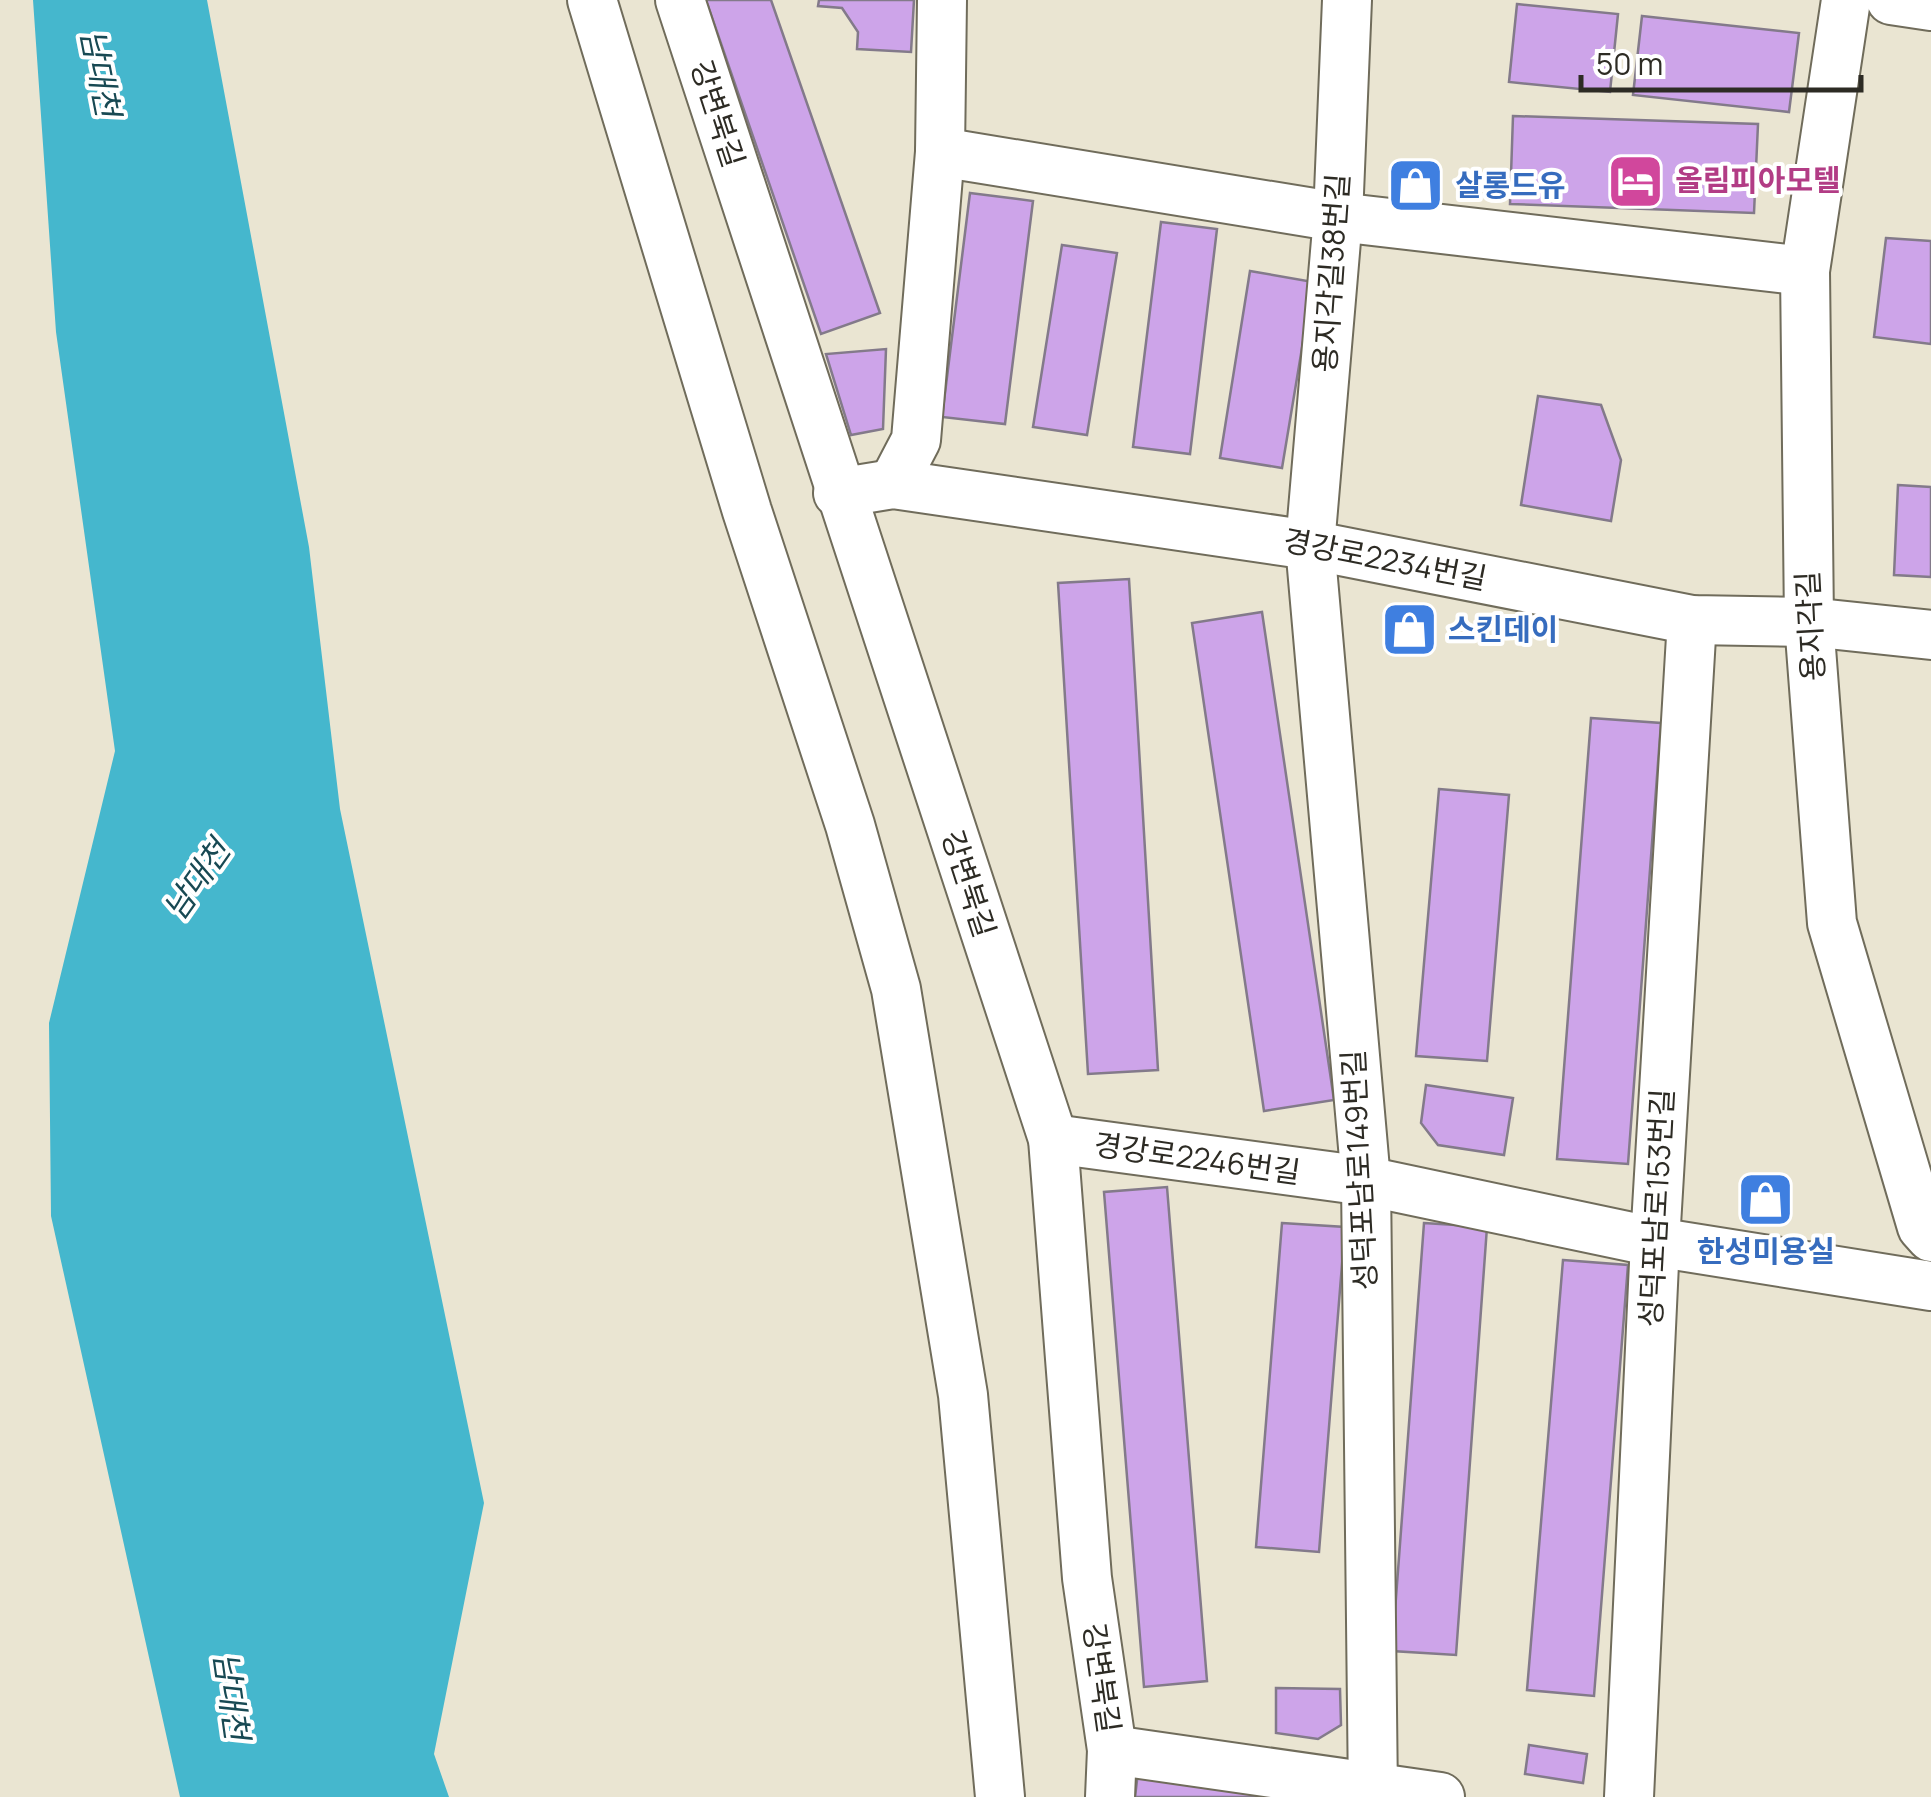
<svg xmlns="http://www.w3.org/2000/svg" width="1931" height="1797" font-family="Manrope,'Noto Sans KR',sans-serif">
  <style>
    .water { fill: #45b7cd }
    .building { fill: #cda4e9; stroke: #837a8a; stroke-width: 2.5 }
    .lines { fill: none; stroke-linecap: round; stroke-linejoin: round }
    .minor-casing { stroke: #706c5b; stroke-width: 52 }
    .minor { stroke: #fff; stroke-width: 48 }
    .labels { text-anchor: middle; stroke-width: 8; stroke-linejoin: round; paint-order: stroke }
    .street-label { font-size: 30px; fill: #2d2b24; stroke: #fff }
    .hotel-label { font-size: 30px; font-weight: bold; fill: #b23c85; stroke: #fff; text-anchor: start }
    .shop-label { font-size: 30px; font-weight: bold; fill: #366cbe; stroke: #fff; text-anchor: start }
    .water-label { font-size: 32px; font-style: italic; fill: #184953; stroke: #fff }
  </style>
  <rect width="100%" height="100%" fill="#eae5d2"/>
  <path class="water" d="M33,0H207L309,547L340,809L484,1503L434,1754L449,1797H180L51,1216L49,1023L115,751L56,332Z"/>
  <g class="building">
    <path d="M706,0H771L880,313L821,334Z"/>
    <path d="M819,0H914L911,52L857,49L858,32L842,8L818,6Z"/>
    <path d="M1517,4L1618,14L1610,92L1509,82Z"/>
    <path d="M1642,16L1799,33L1789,112L1633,95Z"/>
    <path d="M1513,116L1758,124L1754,213L1510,204Z"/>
    <path d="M970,193L1033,201L1005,424L942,417Z"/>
    <path d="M1161,222L1217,229L1190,454L1133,447Z"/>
    <path d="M1886,238L1931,241V344L1874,337Z"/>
    <path d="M1062,245L1117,253L1087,435L1033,427Z"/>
    <path d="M1250,271L1313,282L1282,468L1220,458Z"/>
    <path d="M886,349L883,429L851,435L826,354Z"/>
    <path d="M1538,396L1601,405L1621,460L1611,521L1521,505Z"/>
    <path d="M1898,485L1931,487V577L1894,575Z"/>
    <path d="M1129,579L1158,1070L1088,1074L1058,583Z"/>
    <path d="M1262,612L1334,1100L1264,1111L1192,623Z"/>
    <path d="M1591,718L1661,723L1628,1164L1557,1159Z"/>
    <path d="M1439,789L1509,795L1487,1061L1416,1056Z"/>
    <path d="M1426,1085L1513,1098L1504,1155L1438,1145L1421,1123Z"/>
    <path d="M1167,1187L1207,1681L1144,1687L1104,1192Z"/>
    <path d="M1282,1223L1345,1227L1319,1552L1256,1547Z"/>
    <path d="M1424,1223L1487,1227L1456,1655L1392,1651Z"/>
    <path d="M1563,1260L1628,1265L1594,1696L1527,1690Z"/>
    <path d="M1276,1688L1340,1689L1341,1725L1318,1739L1276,1733Z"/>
    <path d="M1529,1745L1587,1754L1583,1783L1525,1774Z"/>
    <path d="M1138,1772L1277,1797H1135Z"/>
  </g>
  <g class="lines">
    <defs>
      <g id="minor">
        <path d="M592,0L747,511L850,825L896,989L963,1395L1000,1797"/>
        <path d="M680,0L1053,1139L1087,1578L1112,1750L1110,1797"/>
        <path d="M1347,0L1338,217L1310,545L1366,1181L1373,1797"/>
        <path d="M1846,0L1805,271L1809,622L1832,923L1922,1227L1931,1237"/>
        <path d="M1891,0L1931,6"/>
        <path d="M940,152L1338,217L1805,271"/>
        <path d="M893,484L916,440L940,152L942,0"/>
        <path d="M838,493L893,484L1310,545L1692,620L1809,622L1931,635"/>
        <path d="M1053,1139L1366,1181L1655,1242L1931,1286"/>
        <path d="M1112,1750L1440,1797"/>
        <path d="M1629,1797L1655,1242L1692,620"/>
      </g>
    </defs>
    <use href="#minor" class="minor-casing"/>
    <use href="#minor" class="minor"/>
  </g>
  <defs>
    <symbol id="hotel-square" viewBox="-11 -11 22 22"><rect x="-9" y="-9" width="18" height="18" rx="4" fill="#d1479c" stroke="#fff"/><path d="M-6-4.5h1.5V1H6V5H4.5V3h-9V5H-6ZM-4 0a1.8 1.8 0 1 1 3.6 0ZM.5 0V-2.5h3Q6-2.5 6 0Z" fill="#fff"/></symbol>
    <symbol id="shop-square" viewBox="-11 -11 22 22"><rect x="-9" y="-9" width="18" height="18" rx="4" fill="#3f7fe0" stroke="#fff"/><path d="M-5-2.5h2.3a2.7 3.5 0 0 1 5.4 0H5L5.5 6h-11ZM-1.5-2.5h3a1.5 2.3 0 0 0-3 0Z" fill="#fff"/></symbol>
  </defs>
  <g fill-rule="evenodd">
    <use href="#hotel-square" x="1604" y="150" width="63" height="63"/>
    <use href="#shop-square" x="1384" y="154" width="63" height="63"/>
    <use href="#shop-square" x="1378" y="598" width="63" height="63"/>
    <use href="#shop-square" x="1734" y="1168" width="63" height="63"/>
  </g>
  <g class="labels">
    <g class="street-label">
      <text transform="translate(717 114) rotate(72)" y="10">강변북길</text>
      <text transform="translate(1332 273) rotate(-86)" y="10">용지각길38번길</text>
      <text transform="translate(1385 560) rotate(11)" y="10">경강로2234번길</text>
      <text transform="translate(1811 626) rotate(-93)" y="10">용지각길</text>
      <text transform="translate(968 884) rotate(72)" y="10">강변북길</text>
      <text transform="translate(1197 1159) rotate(8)" y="10">경강로2246번길</text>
      <text transform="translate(1360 1170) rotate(-93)" y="10">성덕포남로149번길</text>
      <text transform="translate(1657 1208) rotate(-87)" y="10">성덕포남로153번길</text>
      <text transform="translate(1101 1678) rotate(82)" y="10">강변북길</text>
    </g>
    <g class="hotel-label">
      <text x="1675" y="191">올림피아모텔</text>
    </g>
    <g class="shop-label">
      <text x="1455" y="196">살롱드유</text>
      <text x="1448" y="640">스킨데이</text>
      <text x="1766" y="1262" text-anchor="middle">한성미용실</text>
    </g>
    <g class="water-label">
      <text transform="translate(100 73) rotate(79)" y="11">남대천</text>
      <text transform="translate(197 880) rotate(-55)" y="11">남대천</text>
      <text transform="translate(231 1696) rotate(82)" y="11">남대천</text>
    </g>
  </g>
  <path d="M1581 75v15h280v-15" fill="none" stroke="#2d2b24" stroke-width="5"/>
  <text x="1596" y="75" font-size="30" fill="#2d2b24" stroke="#ffffff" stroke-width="8" paint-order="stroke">50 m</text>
</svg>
